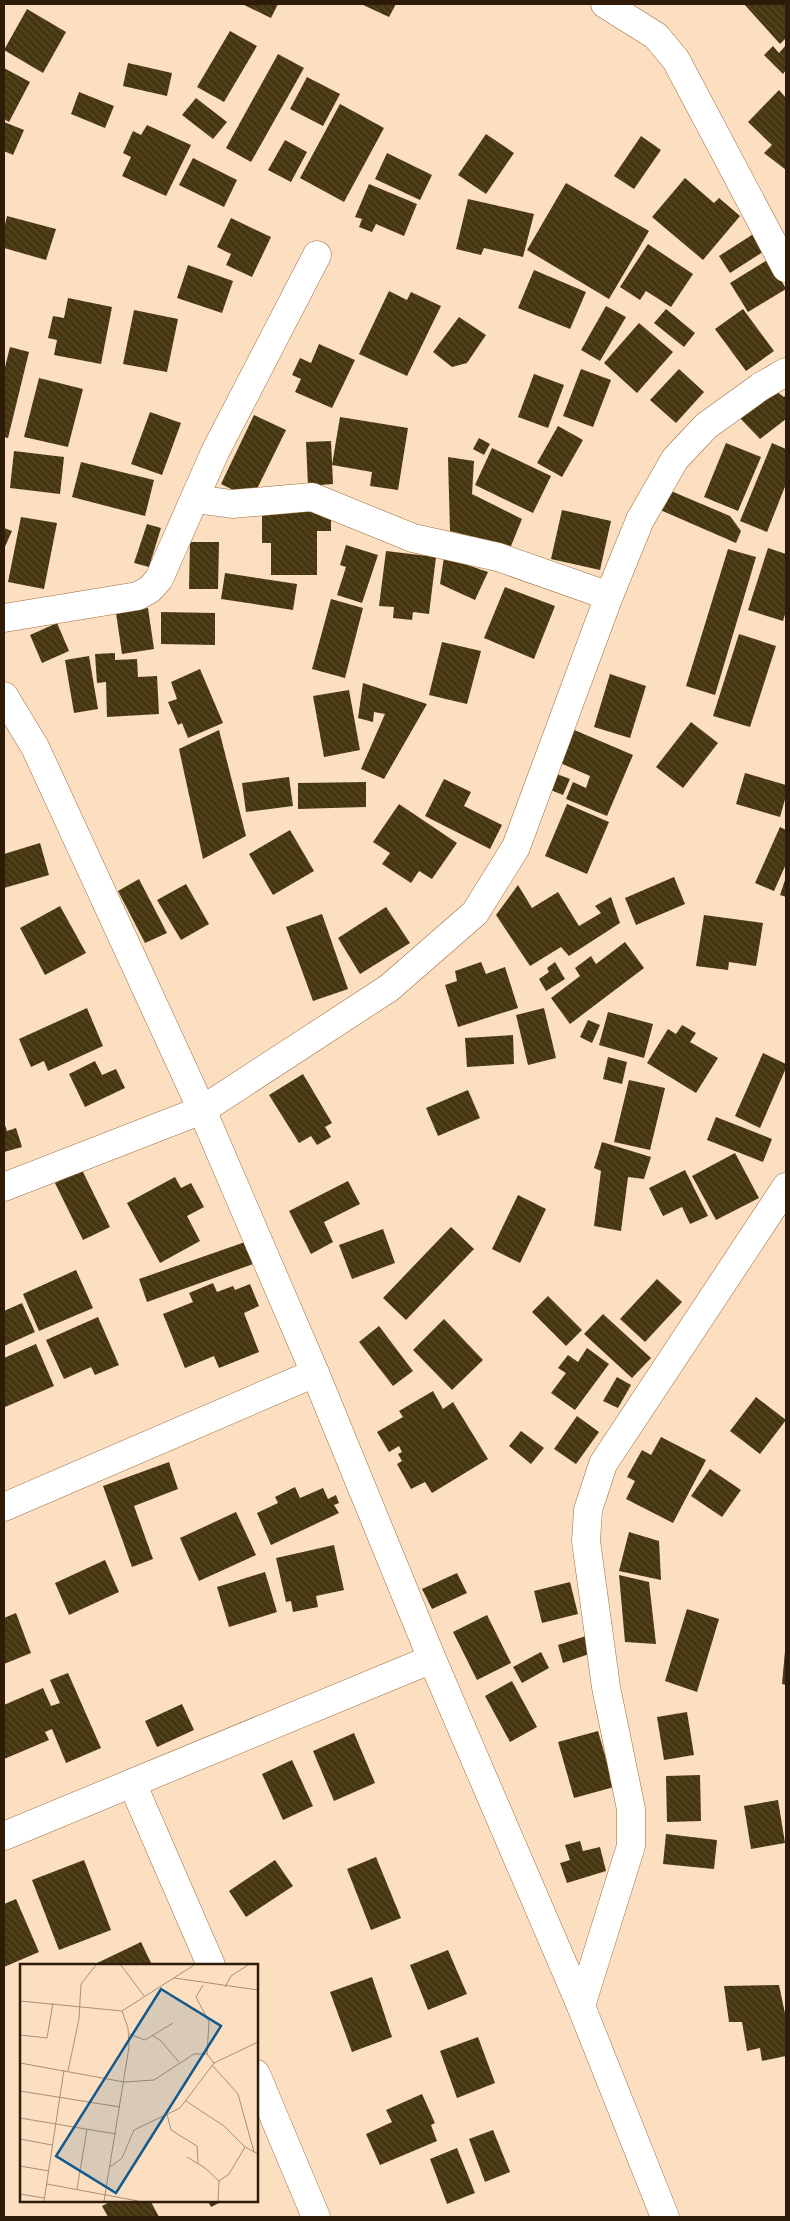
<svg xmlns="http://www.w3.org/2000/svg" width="790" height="2221" font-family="Cabin,sans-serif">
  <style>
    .building { fill: url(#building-back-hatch) }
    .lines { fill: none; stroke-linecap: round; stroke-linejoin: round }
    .street-casing { stroke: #9b6e3e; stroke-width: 29 }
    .street { stroke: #fff; stroke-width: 28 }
    .inset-road { fill: none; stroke: #aa9076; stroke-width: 1 }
    .view { fill: #125a8e; fill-opacity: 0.15; stroke: #125a8e; stroke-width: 2.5 }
    .inset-edge { fill: none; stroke: #2f1c08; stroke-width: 2.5 }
  </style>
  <defs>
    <pattern id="building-back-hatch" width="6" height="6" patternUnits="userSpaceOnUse" patternTransform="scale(1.25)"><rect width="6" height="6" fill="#46360f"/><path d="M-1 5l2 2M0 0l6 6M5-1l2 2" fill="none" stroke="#584a28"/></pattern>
  </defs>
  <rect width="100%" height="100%" fill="#fcdec0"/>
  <g class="building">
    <path d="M242,4H278L271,18Z"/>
    <path d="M361,4H396L389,17Z"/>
    <path d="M744,4H786V38L780,44Z"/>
    <path d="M27,9L66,32L43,73L4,50Z"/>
    <path d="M230,31L257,46L224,102L197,87Z"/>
    <path d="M786,45V70L783,74L764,55L773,46L779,53Z"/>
    <path d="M278,54L304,68L251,162L226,148Z"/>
    <path d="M128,63L172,73L167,96L123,86Z"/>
    <path d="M4,68L30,82L9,122L4,119Z"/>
    <path d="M307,77L340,94L323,126L290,109Z"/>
    <path d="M779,90L786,98V170L764,153L772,145L748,122Z"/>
    <path d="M79,92L114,106L105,128L71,114Z"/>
    <path d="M196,98L227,122L213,139L182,115Z"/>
    <path d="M340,104L384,128L344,202L300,178Z"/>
    <path d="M4,122L24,130L13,155L4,151Z"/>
    <path d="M147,125L191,145L166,196L122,176L131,157L123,153L133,131L141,135Z"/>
    <path d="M486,134L514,153L486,194L458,175Z"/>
    <path d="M641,136L661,150L634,189L614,176Z"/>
    <path d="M285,140L307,152L291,182L268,170Z"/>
    <path d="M387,153L432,175L420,200L375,179Z"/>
    <path d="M193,158L237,180L224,207L179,185Z"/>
    <path d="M685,178L714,203L719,198L740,216L703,260L652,217Z"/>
    <path d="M566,183L649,231L609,299L527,250Z"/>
    <path d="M369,184L417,204L404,236L376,224L372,232L359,227L362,219L355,217Z"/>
    <path d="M468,199L534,214L523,257L484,248L481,255L456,249Z"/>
    <path d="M7,216L56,229L46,260L4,248V229Z"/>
    <path d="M231,218L271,237L252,277L226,265L231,254L217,247Z"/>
    <path d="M755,233L766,250L730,273L719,256Z"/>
    <path d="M648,244L693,274L671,307L646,291L640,300L620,287Z"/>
    <path d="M769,259L786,289L748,312L730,283Z"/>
    <path d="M188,265L233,281L222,313L177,298Z"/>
    <path d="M534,270L586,292L570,329L518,308Z"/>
    <path d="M389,291L407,300L411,292L441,306L407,376L359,354Z"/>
    <path d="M68,298L112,307L101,364L54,355L57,340L48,338L53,316L64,318Z"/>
    <path d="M606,306L626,317L600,361L581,350Z"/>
    <path d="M666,309L695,333L684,347L654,323Z"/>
    <path d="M743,309L774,351L746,371L715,329Z"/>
    <path d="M134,310L178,319L167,372L123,364Z"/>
    <path d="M459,317L486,335L467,363L452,367L433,352Z"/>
    <path d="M639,323L673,352L637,393L604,363Z"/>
    <path d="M319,344L355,360L332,408L295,392L301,379L292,375L300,358L311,363Z"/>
    <path d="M10,347L29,352L8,438L4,437V371Z"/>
    <path d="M581,369L611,380L593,427L563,416Z"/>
    <path d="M679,369L704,392L676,423L650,400Z"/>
    <path d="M534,374L564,385L548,428L518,417Z"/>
    <path d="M39,378L83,389L68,447L24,437Z"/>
    <path d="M773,389L784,397L786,395V419L760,439L737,415Z"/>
    <path d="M150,412L181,423L162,475L131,464Z"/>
    <path d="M254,415L286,430L252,499L221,484Z"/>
    <path d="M340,417L408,428L398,490L370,486L372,472L332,465Z"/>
    <path d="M558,426L583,440L562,477L537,463Z"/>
    <path d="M479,438L490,444L484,455L473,449Z"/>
    <path d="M331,441L333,484L308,486L306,442Z"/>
    <path d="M726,443L761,457L738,511L704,497Z"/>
    <path d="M772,443L786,449V484L767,532L740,521Z"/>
    <path d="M492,448L551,476L533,513L475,485Z"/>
    <path d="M14,451L64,457L60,494L10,488Z"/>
    <path d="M448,457L474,461L472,494L522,519L511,546L450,531Z"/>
    <path d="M81,462L154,480L145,516L72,497Z"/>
    <path d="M671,491L730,516L741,531L736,543L658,509Z"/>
    <path d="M262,510H331V531H317V575H271V543H262Z"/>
    <path d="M562,510L611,521L600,570L551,559Z"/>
    <path d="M21,517L57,523L44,589L8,582Z"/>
    <path d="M147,524L161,528L149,567L134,563Z"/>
    <path d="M4,528L12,531L4,549Z"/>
    <path d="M190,542H219L218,589H189Z"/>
    <path d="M346,545L378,555L362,603L337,595L346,567L340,565Z"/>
    <path d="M768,548L786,554V611L783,621L748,610Z"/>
    <path d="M728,549L756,557L715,695L686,686Z"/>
    <path d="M386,551L436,557L429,614L413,612L412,620L393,618L394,607L379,606Z"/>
    <path d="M444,557L488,572L475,600L440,584Z"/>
    <path d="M225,573L297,584L293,610L221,599Z"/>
    <path d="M505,587L555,606L534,659L484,638Z"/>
    <path d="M331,599L363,608L345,678L312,669Z"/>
    <path d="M148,608L154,649L122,654L116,613Z"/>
    <path d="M161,612L215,613V645L161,644Z"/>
    <path d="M57,623L69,651L42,663L30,635Z"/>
    <path d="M739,634L776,646L750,727L713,716Z"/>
    <path d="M442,642L481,651L467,704L429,695Z"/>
    <path d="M115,653V660L137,659L138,677L157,676L159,714L107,717L106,682L97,683L95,654Z"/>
    <path d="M89,656L98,709L74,713L65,660Z"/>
    <path d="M200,669L223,723L188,738L182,723L178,725L168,702L177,699L171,682Z"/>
    <path d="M610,674L646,686L630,738L594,727Z"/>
    <path d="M363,683L427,704L384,779L361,769L385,714L374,712L373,722L358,718Z"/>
    <path d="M349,690L360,750L324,757L313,696Z"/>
    <path d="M691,722L718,743L683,788L656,767Z"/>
    <path d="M572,729L633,755L607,816L566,799L573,782L586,788L590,776L558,762Z"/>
    <path d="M219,730L246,836L203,859L179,749Z"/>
    <path d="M554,773L570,779L563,795L548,789Z"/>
    <path d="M745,773L786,785V796L780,817L736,804Z"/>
    <path d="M289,777L293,806L246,812L242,783Z"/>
    <path d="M444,779L471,792L464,806L502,825L490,849L425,816Z"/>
    <path d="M366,782V807L298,809V783Z"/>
    <path d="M399,804L457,843L432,879L419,871L411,883L382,864L390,853L373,842Z"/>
    <path d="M567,804L609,822L587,874L545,856Z"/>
    <path d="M780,827L786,830V864L774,891L755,883Z"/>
    <path d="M290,830L314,871L273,895L249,854Z"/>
    <path d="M40,843L49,875L4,888V854Z"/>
    <path d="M674,877L685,904L636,925L625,898Z"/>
    <path d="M786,877V897L780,895Z"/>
    <path d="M139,879L167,933L145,943L118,891Z"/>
    <path d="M186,884L209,924L181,940L157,900Z"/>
    <path d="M518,885L532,908L558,892L579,926L601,913L595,906L611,897L620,923L569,956L561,947L530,966L496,915Z"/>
    <path d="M60,906L86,953L45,975L20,928Z"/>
    <path d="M386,907L410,943L360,974L338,938Z"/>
    <path d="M322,914L348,989L313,1001L286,927Z"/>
    <path d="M704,915L763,923L756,966L729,962L728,970L696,966Z"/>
    <path d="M625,942L644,968L570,1024L551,998L580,976L575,968L591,956L596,964Z"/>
    <path d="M481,962L486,974L505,967L518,1008L458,1027L445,985L457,981L455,971Z"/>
    <path d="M555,962L565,979L546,991L539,979L549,972L547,968Z"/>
    <path d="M87,1008L103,1046L48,1071L44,1061L31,1067L19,1039Z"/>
    <path d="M544,1008L556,1058L528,1065L516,1015Z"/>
    <path d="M608,1012L653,1024L644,1058L599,1045Z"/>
    <path d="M588,1020L600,1025L592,1043L580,1037Z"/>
    <path d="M682,1025L696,1033L690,1042L718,1058L696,1093L647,1063L668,1029L676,1034Z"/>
    <path d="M513,1035L514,1064L467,1067L465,1038Z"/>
    <path d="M763,1053L786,1064V1068L760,1128L735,1116Z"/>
    <path d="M608,1057L627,1062L622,1084L603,1079Z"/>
    <path d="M95,1061L102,1075L116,1069L125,1088L85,1107L69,1074Z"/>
    <path d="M303,1074L332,1123L325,1127L331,1137L317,1145L311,1136L299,1143L269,1095Z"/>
    <path d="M629,1080L665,1088L650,1150L614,1142Z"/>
    <path d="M468,1090L480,1118L438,1136L426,1108Z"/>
    <path d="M716,1117L772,1139L763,1162L707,1140Z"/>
    <path d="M4,1122L7,1131L16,1128L22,1147L4,1152Z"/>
    <path d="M602,1142L651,1157L644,1179L628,1177L621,1231L594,1226L601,1171L594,1168Z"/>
    <path d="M735,1153L759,1198L716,1220L692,1176Z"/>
    <path d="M82,1170L110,1227L83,1240L55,1183Z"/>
    <path d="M685,1170L708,1216L690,1224L682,1207L663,1216L649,1188Z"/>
    <path d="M175,1177L181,1188L191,1183L204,1207L187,1216L200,1241L160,1263L127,1203Z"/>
    <path d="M348,1181L360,1204L324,1222L333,1242L311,1254L289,1211Z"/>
    <path d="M518,1195L546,1209L520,1263L492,1249Z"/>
    <path d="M451,1227L474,1249L406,1320L383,1298Z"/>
    <path d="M383,1229L395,1263L352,1279L339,1245Z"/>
    <path d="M248,1241L256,1263L147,1302L139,1279Z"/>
    <path d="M76,1270L93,1308L39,1331L23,1294Z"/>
    <path d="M657,1279L682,1302L645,1342L620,1319Z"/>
    <path d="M213,1283L217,1292L233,1286L235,1290L250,1284L259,1306L244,1313L259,1352L219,1368L214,1356L185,1368L163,1314L193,1302L189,1293Z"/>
    <path d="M548,1296L582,1330L566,1346L532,1312Z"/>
    <path d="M22,1303L35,1332L4,1346V1311Z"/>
    <path d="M603,1314L651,1358L632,1378L584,1334Z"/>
    <path d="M98,1317L119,1365L95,1375L91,1367L64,1379L46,1340Z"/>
    <path d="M444,1319L483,1360L452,1390L413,1350Z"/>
    <path d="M379,1326L413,1371L393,1386L359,1342Z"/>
    <path d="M36,1344L54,1386L5,1407L4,1403V1358Z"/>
    <path d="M587,1348L609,1364L575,1410L551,1393L566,1373L558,1368L568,1355L578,1362Z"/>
    <path d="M617,1377L631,1385L618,1408L603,1401Z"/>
    <path d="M433,1391L443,1409L453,1402L488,1459L432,1493L425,1482L411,1489L397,1464L402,1461L398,1454L402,1452L399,1446L389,1452L377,1432L403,1417L399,1411Z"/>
    <path d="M756,1397L786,1420L760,1454L730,1431Z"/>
    <path d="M577,1416L599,1432L576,1464L554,1449Z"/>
    <path d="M521,1431L544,1448L531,1464L509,1446Z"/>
    <path d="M661,1437L706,1460L673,1523L626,1499L635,1481L627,1477L642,1450L651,1455Z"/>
    <path d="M169,1462L178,1489L134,1506L153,1559L132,1567L103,1486Z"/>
    <path d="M710,1469L741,1490L722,1517L691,1496Z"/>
    <path d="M295,1487L300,1498L323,1488L328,1499L336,1495L339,1503L334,1505L339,1513L271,1545L257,1513L278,1503L275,1497Z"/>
    <path d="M236,1512L256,1555L199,1581L180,1538Z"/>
    <path d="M629,1532L659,1541L661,1580L619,1571Z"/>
    <path d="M334,1545L344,1590L316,1596L318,1607L293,1612L291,1601L286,1602L276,1558Z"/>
    <path d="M105,1560L119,1592L69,1615L55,1583Z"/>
    <path d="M265,1572L277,1612L229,1627L217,1587Z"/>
    <path d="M457,1573L467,1593L432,1609L422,1589Z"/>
    <path d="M619,1575L649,1582L656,1644L625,1642Z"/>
    <path d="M570,1582L578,1614L542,1623L534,1591Z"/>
    <path d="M687,1609L719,1619L697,1692L665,1681Z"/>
    <path d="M16,1613L31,1653L4,1664V1618Z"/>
    <path d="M487,1615L511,1663L477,1680L453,1632Z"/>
    <path d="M586,1636L592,1653L563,1663L558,1645Z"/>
    <path d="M785,1651H786V1685L782,1684Z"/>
    <path d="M541,1652L549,1668L522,1683L513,1667Z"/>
    <path d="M68,1673L101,1748L66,1763L52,1729L45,1732L49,1740L4,1759V1705L43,1688L51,1706L60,1703L50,1680Z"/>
    <path d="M512,1681L537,1727L510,1742L485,1696Z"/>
    <path d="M182,1704L194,1730L157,1747L145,1721Z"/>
    <path d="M687,1712L694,1755L664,1760L657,1717Z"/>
    <path d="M598,1731L614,1787L574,1798L558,1742Z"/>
    <path d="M354,1733L375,1783L334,1801L313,1751Z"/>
    <path d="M292,1760L313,1806L283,1820L262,1774Z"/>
    <path d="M700,1775L701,1821L667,1822L666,1776Z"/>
    <path d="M778,1800L785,1843L751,1849L744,1806Z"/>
    <path d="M666,1834L717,1840L714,1869L663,1864Z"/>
    <path d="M580,1841L583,1851L600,1847L606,1871L567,1883L560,1863L570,1860L565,1845Z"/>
    <path d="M376,1857L401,1918L371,1930L347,1869Z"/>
    <path d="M84,1860L111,1930L59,1950L32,1880Z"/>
    <path d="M275,1860L293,1886L246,1917L229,1891Z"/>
    <path d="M16,1899L39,1952L4,1967V1904Z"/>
    <path d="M141,1942L152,1965H93Z"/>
    <path d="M448,1950L467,1994L428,2010L410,1965Z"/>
    <path d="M372,1977L392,2037L352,2052L330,1992Z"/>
    <path d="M779,1985L786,2018V2056L762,2061L760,2048L747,2051L742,2022H729L724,1986Z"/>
    <path d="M478,2037L495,2083L457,2098L440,2051Z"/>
    <path d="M422,2094L435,2123L431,2125L437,2141L380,2165L366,2134L392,2122L386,2110Z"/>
    <path d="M493,2130L510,2172L485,2182L469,2139Z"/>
    <path d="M457,2148L475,2193L447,2204L430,2159Z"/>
    <path d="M114,2200H150L159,2217H108L102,2206Z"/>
    <path d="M207,2200H225L211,2207Z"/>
  </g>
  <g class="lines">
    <defs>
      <g id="street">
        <path d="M605,4L656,36L676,60L786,268"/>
        <path d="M195,499L232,504L312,497L413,538L498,557L609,596"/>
        <path d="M4,618L138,596L150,589L159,579L215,452L317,255"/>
        <path d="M4,696L35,747L202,1110L315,1373L432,1659L581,2006L665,2217"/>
        <path d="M4,1187L202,1110L389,988L475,913L516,847L609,596L640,520L675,459L706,426L760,387L786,372"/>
        <path d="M4,1507L315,1373"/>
        <path d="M132,1783L211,1965"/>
        <path d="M4,1836L432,1659"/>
        <path d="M581,2006L631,1846V1809L606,1687L586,1541L588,1510L603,1464L786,1187"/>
        <path d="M256,2074L316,2217"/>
      </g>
    </defs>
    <use href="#street" class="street-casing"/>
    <use href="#street" class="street"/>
  </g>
  <g transform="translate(20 1964)">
    <rect width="238" height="238" fill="#fcdec0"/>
    <path class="inset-road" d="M101,1L124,32M154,14L238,26M183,21L176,33L189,58L187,90M205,23L211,12L228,1M0,37L102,47L174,1M109,70L125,76L153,59M0,71L27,74L33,39M132,71L141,77L159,98M0,99L104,118L134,116L174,90H187L194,99M192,101L218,130L234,188M48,107L59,55L61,20L76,1M0,127L100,143M166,137L204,162L225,183M147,150L151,166L177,182L178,199M0,154L96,170M0,175L32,181M167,193L185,204L199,217L209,210L225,183L238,190M0,202L29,207M90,203L102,194L114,166L160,144L194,99L238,78M27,220L118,237M57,225L67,165M0,230L24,234M24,237L44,106M84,237L109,83L108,64L102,47M198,237L199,217"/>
    <path class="view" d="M141,25L201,62L96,229L36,192Z"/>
    <rect width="238" height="238" class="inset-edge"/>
  </g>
  <rect width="790" height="2221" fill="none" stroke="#2f1c08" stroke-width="10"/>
</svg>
